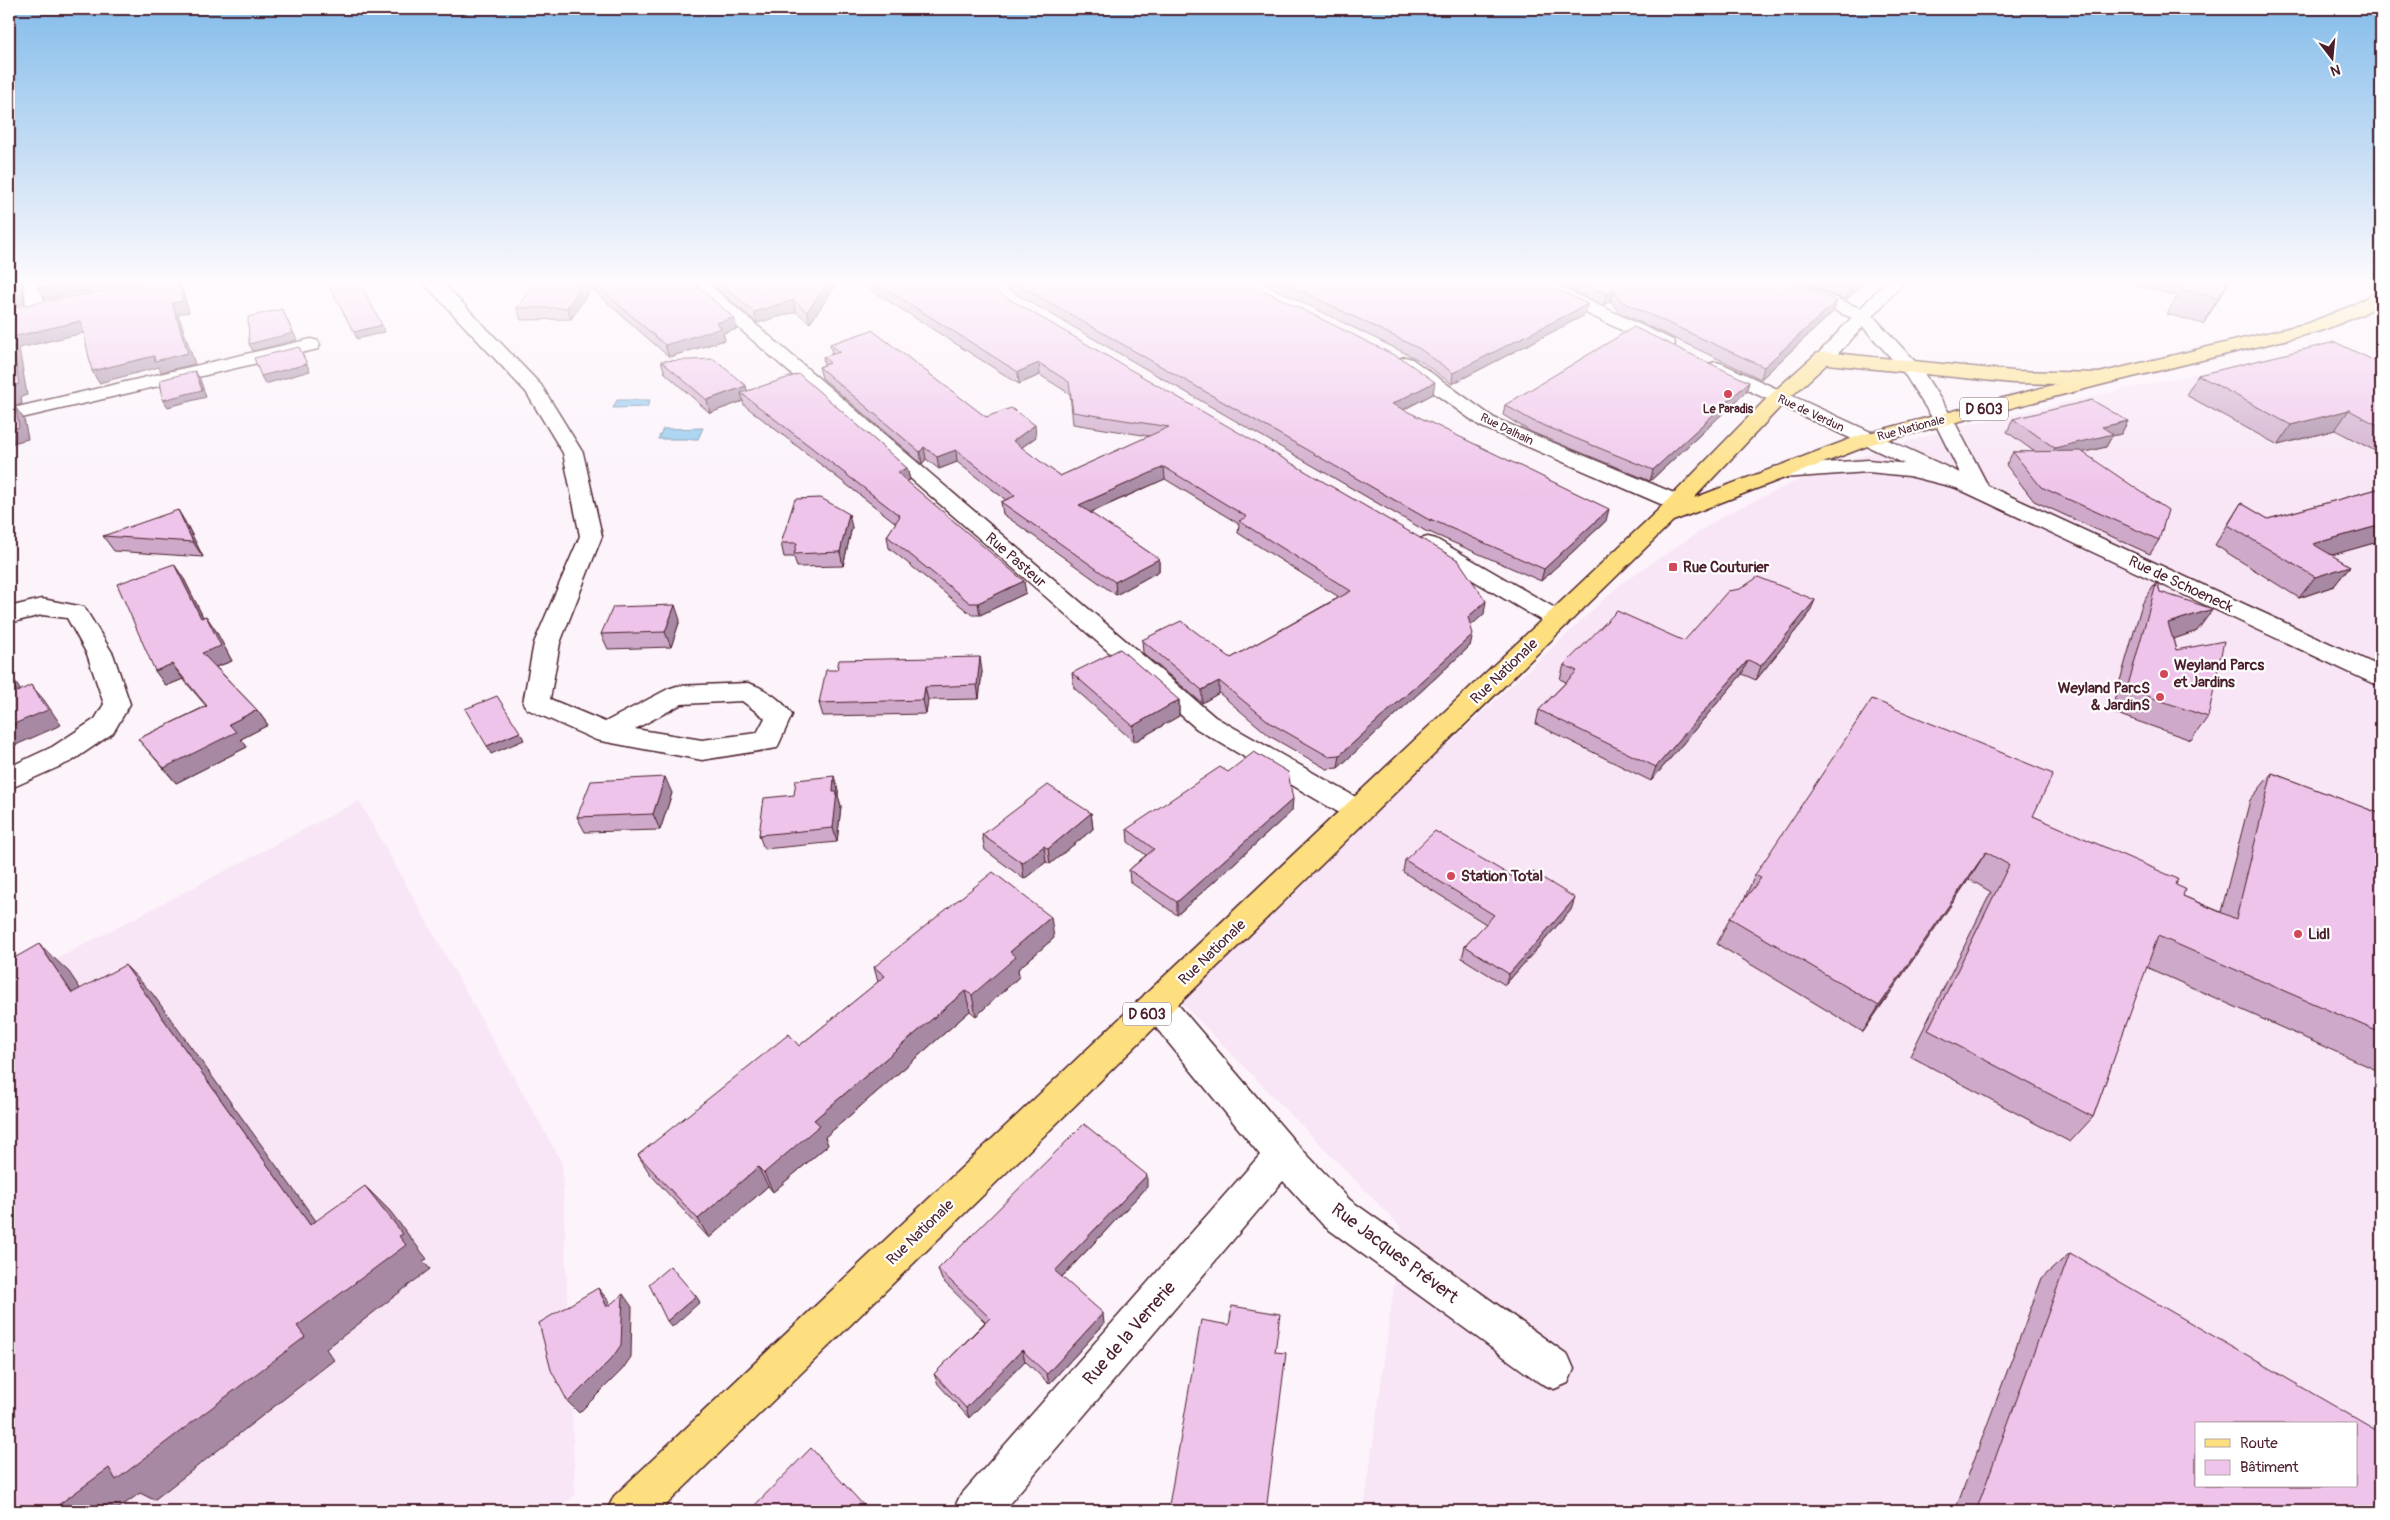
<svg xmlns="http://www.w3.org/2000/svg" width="2390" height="1520" font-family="Pangolin,sans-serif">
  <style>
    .built { fill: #f8e5f6; fill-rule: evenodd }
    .water { fill: #8ec8ed; stroke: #73849f }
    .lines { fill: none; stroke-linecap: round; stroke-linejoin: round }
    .street-casing { stroke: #4a1f2b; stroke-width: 3 }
    .secondary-casing { stroke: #4a1f2b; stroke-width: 3 }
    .primary-casing { stroke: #4a1f2b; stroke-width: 3 }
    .street { fill: #fff; fill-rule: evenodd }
    .secondary { fill: #fff; fill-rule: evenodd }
    .primary { fill: #fddf80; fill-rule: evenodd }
    .wall { fill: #cea9c9; stroke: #4a1f2b }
    .shaded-wall { fill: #a789a4; stroke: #4a1f2b }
    .building { fill: #efc4ea; stroke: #4a1f2b; fill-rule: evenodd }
    .poi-dot { fill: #d1495b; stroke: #fff; stroke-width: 2 }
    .labels { text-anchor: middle; stroke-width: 4.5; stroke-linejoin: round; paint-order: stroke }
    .far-poi-label { font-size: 12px; font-weight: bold; fill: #4a1f2b; stroke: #fff }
    .far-street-label { font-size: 12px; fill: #4a1f2b; stroke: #fff }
    .shield { fill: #fff; stroke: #80626b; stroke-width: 1 }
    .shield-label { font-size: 14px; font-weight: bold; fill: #4a1f2b }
    .street-label { font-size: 15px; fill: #4a1f2b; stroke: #fff }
    .poi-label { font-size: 15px; font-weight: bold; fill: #4a1f2b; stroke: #fff; text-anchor: start }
    .near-street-label { font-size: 18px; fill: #4a1f2b; stroke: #fff }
  </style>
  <rect width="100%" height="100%" fill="#fcf3fb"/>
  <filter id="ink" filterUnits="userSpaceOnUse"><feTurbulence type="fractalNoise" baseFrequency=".02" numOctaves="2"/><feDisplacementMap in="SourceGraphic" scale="10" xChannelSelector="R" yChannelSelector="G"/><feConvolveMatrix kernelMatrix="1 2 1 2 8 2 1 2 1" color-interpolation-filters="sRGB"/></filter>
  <g filter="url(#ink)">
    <g class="built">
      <path d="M2326,344L2381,368V1492L2378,1511H1364L1402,1228L1176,997L1623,582L1725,515L1825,467L1953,428ZM2196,1424H2356V1486H2196Z"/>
      <path d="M359,801L562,1163L575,1495L556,1511H9V984Z"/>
    </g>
    <g class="water">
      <path d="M617,400H650L647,407L613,408Z"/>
      <path d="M703,428L698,439H658L663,429Z"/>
    </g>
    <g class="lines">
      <defs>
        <g id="street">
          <path d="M24,281H42L44,308L41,312H29L26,308Z"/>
          <path d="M422,281H441L541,385L583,453L602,536L560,643L550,699L605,722L668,689L677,686L748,683C763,687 784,701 792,715L777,748L702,760L596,740L527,709L523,703L534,643L580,536L563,453L526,392ZM742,701L765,718L757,733L702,740L635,729L682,704Z"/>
          <path d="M685,281H705L1215,717L1368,804L1372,811L1368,818L1358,822L1348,818L1197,729Z"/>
          <path d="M1771,281H1795L1869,312L1872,316L1869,320H1857L1774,285Z"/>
          <path d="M311,339L318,341L320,345L318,349L9,421V409Z"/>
          <path d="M1405,357L1412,359L1494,418L1686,498L1689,503L1686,508L1678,510L1670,508L1480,426L1398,367L1395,363L1398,359Z"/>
          <path d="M1868,460L1909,464L1973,479L1976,484L1973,489L1965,490L1909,476L1868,472L1782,478L1774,477L1771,472L1774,467L1782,466Z"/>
          <path d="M1428,537L1436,539L1567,615L1570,620L1567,625L1558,628L1549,625L1420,549L1417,544L1420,539Z"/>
          <path d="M42,599L84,607L113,654L130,704L113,733L72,761L9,789V767L52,747L95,719L104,704L87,654L67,618L42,615L9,623V607Z"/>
          <path d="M1157,990L1169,994L1296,1143L1350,1200L1568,1355L1574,1369L1568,1383L1554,1389L1540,1383L1324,1226L1283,1181L1003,1511H953L960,1496L1260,1155L1145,1014L1141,1004L1145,994Z"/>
        </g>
        <g id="secondary">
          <path d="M1524,281H1547L1673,340L1675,344L1673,348H1659L1527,285Z"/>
          <path d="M1886,281H1905L1873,316L1920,367L1953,419L1988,486L2381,667V685L2372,683L1709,372L1706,368L1709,364L1716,362L1723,364L1960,473L1933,419L1902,370L1863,327L1830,362H1816L1814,358Z"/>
        </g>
        <path id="primary" d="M2381,290V303L2363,314L2321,331L2104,384L1875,443L1673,521L660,1511H607L614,1496L1657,511L1771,394L1816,354L1823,352L2013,371L2099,373L2309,323L2351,306ZM1827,364L2013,383L2057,384L1861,435L1694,498L1785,402Z"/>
      </defs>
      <use href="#street" class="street-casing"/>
      <use href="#secondary" class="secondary-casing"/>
      <use href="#primary" class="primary-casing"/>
      <use href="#street" class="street"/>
      <use href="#secondary" class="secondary"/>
      <use href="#primary" class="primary"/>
    </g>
    <g class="wall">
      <path d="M536,281H692L734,318L737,329L723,333L725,340L669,357L591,288L571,319L521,320L517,308Z"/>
      <path d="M708,281H839L810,323L796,312L757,323Z"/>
      <path d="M857,281H978L1484,614L1470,625V646L1338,768L1327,769L1271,737L1219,693L1202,703L1143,653L1142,640L1231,658L1339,597L1238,533L1239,524L1165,479L1090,513L1159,559V571L1116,595L1003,514L1001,502L1006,500L957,462L939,469L926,459L922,464L822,378L819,367L824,365L823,357L832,354L830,344L986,417L1036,437L1021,448L1060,476L1149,436L1073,424L1070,394L1040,375L1019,384Z"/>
      <path d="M994,281H1245L1433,394L1403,410L1606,521L1541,581L1429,532V533Z"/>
      <path d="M1259,281H1540L1585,315L1452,384L1419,360Z"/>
      <path d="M1552,281H1790L1837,301L1833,312L1761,379L1618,312L1611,301L1603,305Z"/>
      <path d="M1800,281H1866L1846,300Z"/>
      <path d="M2122,281H2230L2203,324L2167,314L2177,296Z"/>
      <path d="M661,361L746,386L747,391L907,468L910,480L906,481L1026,593L980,615H972L889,548L887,536L896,523L744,405L743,401L710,413L665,373Z"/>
      <path d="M2381,364V454L2335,430L2278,445L2186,395L2198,375Z"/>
      <path d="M1749,382L1746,392L1650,481L1531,432L1503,415L1505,405Z"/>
      <path d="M2013,419L2128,421L2121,434L2112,436L2106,447L2083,452L2159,540L2150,554L2034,501L2006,465L2013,452H2035L2007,432Z"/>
      <path d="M2381,488V541L2331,555L2350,566L2334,586L2299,598L2215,545L2241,503L2268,519Z"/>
      <path d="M187,525L203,557L114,551L103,536Z"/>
      <path d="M852,527L843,566L797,567L794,557H784L781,543Z"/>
      <path d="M184,579L203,617L206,616L216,631L232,661L216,667L257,710L268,725L241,739L247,747L176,783L138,739L206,706L183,679L166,686Z"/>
      <path d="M2157,581L2160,592L2197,631L2173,639L2176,650L2208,717L2191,740L2111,712L2142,604Z"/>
      <path d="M1809,614L1756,680L1742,674L1651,781L1536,724L1539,710L1566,682L1560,679L1564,665L1684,641Z"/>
      <path d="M680,620L671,647L608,649L601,634Z"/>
      <path d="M982,671L979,699L928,700L926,714L823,716L819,703Z"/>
      <path d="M1072,673L1179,700V716L1134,742L1074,688Z"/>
      <path d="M2272,773L2381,814V1072L2146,967L2093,1117L2070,1142L1910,1056L1991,892L1969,879L1863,1032L1717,944L1730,918L1743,902L1755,875L2033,816L2176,885L2183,896L2221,912L2250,800Z"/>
      <path d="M838,790V796L841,806L837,842L764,849L759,835Z"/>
      <path d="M672,793L660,830L585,832L577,817Z"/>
      <path d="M1292,811L1177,915L1130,882L1129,870L1146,855L1128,842L1127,829Z"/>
      <path d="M1091,813L1093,829L1050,864L1046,862L1024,879L985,850L982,835Z"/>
      <path d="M1405,860L1523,883L1571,910L1505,985L1462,958L1465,946L1486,924L1403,872Z"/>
      <path d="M1054,938L1018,969L1019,977L976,1016L970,1011L825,1137L828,1145L773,1192L768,1186L709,1238L650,1174L638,1155L799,1046L878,982L874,967Z"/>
      <path d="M1147,1187L1062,1277L1104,1324L1049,1384L1025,1361L969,1418L938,1384L934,1374L985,1322L942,1280L938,1269Z"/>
      <path d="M2070,1253L2381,1511H1955L2042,1278Z"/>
    </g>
    <g class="shaded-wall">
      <path d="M16,281H22L24,303L9,307V294Z"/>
      <path d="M77,281H141L45,299L38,288Z"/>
      <path d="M177,281H178L182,288L189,312L178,314L195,364L161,372L159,367L99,383L92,371L154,356L172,303Z"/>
      <path d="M584,281H589L591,288L571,319L567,308Z"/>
      <path d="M829,281H839L810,323L807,312Z"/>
      <path d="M1858,281H1866L1846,300L1850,289Z"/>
      <path d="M2229,281H2230L2203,324L2218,298Z"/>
      <path d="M1614,290L1611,301L1603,305L1606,294Z"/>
      <path d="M793,300L796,312L757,323L754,312Z"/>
      <path d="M1837,301L1833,312L1761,379L1764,367Z"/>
      <path d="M1588,304L1585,315L1452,384L1453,373Z"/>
      <path d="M282,309L297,340L253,351L249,344Z"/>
      <path d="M734,318L737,329L723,333L725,340L669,357L665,345L716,323Z"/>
      <path d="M81,321L88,332L19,348L27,395L21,397L22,404L9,408L12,337Z"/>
      <path d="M382,325L385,332L357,339L354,332Z"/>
      <path d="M299,347L310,371L265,384L261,376Z"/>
      <path d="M1039,363L1040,375L1019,384L1018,372Z"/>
      <path d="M195,371L200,379L206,397L168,407L163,400Z"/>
      <path d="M1435,382L1433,394L1391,416L1392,404Z"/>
      <path d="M1749,382L1746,392L1650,481L1653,470Z"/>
      <path d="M746,386L749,399L741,393L743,401L710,413L707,400Z"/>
      <path d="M16,408L24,419L28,439L9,444V430Z"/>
      <path d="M2349,410L2335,430L2278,445L2291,425Z"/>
      <path d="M2128,421L2121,434L2112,436L2106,447L2048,461L2055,448L2102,427Z"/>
      <path d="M1035,425L1036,437L1014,453L1013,441Z"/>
      <path d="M924,447L926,459L922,464L920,452Z"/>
      <path d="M956,450L957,462L939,469L937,457Z"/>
      <path d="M1164,467L1165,479L1080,517L1079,505Z"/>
      <path d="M907,468L910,480L900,484L898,472Z"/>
      <path d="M1609,509L1606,521L1541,581L1544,569Z"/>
      <path d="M178,510L187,525L203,557L193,542Z"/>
      <path d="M849,514L852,527L843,566L840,552Z"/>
      <path d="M2381,525V541L2297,565L2313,544Z"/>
      <path d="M1159,559V571L1116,595L1115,582Z"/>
      <path d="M174,564L184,579L211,633L201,618Z"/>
      <path d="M2350,566L2334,586L2299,598L2315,577Z"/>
      <path d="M1024,581L1026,593L980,615L978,603Z"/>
      <path d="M1815,600L1809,614L1756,680L1761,666Z"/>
      <path d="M1486,601L1484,614L1466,630L1468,617Z"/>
      <path d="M675,605L680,620L671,647L665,632Z"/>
      <path d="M2213,609L2197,631L2153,646L2168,623Z"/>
      <path d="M206,616L216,631L232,661L213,668L202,653Z"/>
      <path d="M1473,634L1470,646L1338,768L1340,755Z"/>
      <path d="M980,657L982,671L979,699L977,685Z"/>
      <path d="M1748,660L1742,674L1651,781L1656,767Z"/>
      <path d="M172,664L183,679L166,686L155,671Z"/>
      <path d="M9,671L30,707L17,692L9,678Z"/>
      <path d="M1219,681V693L1202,703V690Z"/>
      <path d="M31,685L44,700L61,725L9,748V726Z"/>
      <path d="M925,687L928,700L926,714L923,700Z"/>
      <path d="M1179,700V716L1134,742L1133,726Z"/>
      <path d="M257,710L268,725L241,739L247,747L176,783L164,768L229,724Z"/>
      <path d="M520,732L524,740L491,754L487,746Z"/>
      <path d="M834,776L838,790V796L841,806L837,842L833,828V792Z"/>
      <path d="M665,777L672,793L660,830L653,814Z"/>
      <path d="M1293,799L1292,811L1177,915V902Z"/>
      <path d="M1091,813L1093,829L1050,864L1048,849Z"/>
      <path d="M1044,846L1046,862L1024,879L1022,863Z"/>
      <path d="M1986,852L1969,879L1863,1032L1879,1006Z"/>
      <path d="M1575,898L1571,910L1505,985L1509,974Z"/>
      <path d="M1051,917L1054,938L1018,969L1019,977L976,1016L972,995L1010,952Z"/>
      <path d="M39,944L69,972L102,1021L72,993Z"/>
      <path d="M125,965L152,993L337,1250L310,1225Z"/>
      <path d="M965,991L970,1011L825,1137L828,1145L773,1192L764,1173L814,1120Z"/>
      <path d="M758,1167L768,1186L709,1238L698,1219Z"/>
      <path d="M1147,1175V1187L1057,1282L1055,1271Z"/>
      <path d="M365,1186L390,1211L427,1259L423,1261L430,1269L326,1349L334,1360L154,1500L140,1493L115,1511H50L297,1326L399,1236Z"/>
      <path d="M598,1288L608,1300L617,1320L607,1307Z"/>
      <path d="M623,1294L632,1307L631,1357L622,1370L579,1413L568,1402Z"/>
      <path d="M696,1296L700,1302L672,1327L667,1321Z"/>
      <path d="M1103,1313L1104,1324L1049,1384L1047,1374Z"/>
      <path d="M1022,1350L1025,1361L969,1418L966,1408Z"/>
      <path d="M866,1508L868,1511H862Z"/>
    </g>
    <g class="building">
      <path d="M9,281H16L17,293L9,294Z"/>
      <path d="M37,281H77L38,288Z"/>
      <path d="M156,281H177L183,301L172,303L188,353L155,361L154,356L92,371L81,321L12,337L19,384L13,386L14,393L9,394V308Z"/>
      <path d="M326,281H359L382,325L354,332Z"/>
      <path d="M536,281H584L567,308H517Z"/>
      <path d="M592,281H692L734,318L716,323L722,328L665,345Z"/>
      <path d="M718,281H829L807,312L793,300L754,312Z"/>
      <path d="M873,281H978L1458,560L1486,601L1468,617L1473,634L1340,755L1328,756L1272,724L1219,681L1202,690L1142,640L1181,621L1231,658L1351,591L1239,521L1247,517L1164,467L1079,505L1159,559L1115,582L1001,502L1015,496L956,450L937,457L924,447L920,452L819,367L830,363L823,357L840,352L830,344L872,330L986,417L1011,408L1035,425L1013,441L1060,476L1169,427L1073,412L1069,382L1039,363L1018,372Z"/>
      <path d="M1012,281H1245L1404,360L1435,382L1392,404L1609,509L1544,569L1430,519L1431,521Z"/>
      <path d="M1281,281H1540L1588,304L1453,373L1420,349Z"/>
      <path d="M1578,281H1790L1837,301L1764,367L1620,301L1614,290L1606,294Z"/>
      <path d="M1831,281H1858L1850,289Z"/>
      <path d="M2186,281H2229L2218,298L2181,289Z"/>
      <path d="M282,309L293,333L249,344L248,317Z"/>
      <path d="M1634,327L1749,382L1653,470L1533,421L1505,405Z"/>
      <path d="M2335,342L2381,364V427L2349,410L2291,425L2198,375Z"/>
      <path d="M299,347L307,364L261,376L254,358Z"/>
      <path d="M714,359L746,386L707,400L661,361Z"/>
      <path d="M195,371L202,390L163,400L160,380Z"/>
      <path d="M799,374L907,468L898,472L901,476L1024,581L978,603H970L887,536L900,516L741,393Z"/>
      <path d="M2092,400L2128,421L2102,427L2113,434L2055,448L2013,419Z"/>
      <path d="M16,408L19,427L9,430V410Z"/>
      <path d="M2081,451L2168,510L2159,540L2041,487L2013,452Z"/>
      <path d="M2381,488V525L2313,544L2350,566L2315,577L2228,525L2241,503L2268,519Z"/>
      <path d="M821,498L849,514L840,552L794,554L797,543H781L795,499Z"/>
      <path d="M178,510L193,542L103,536Z"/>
      <path d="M174,564L201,618L206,616L221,646L202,653L257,710L229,724L236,732L164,768L138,739L207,706L172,664L155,671L117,584Z"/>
      <path d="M1758,577L1815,600L1761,666L1748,660L1656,767L1539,710L1577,671L1564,665L1617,611L1684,641L1728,591L1740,589Z"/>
      <path d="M2157,581L2160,592L2213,609L2168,623L2176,650L2224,641L2208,717L2127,689Z"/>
      <path d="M675,605L665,632L601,634L613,607Z"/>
      <path d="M1120,649L1179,700L1133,726L1072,673Z"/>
      <path d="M980,657L977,685L925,687L923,700L819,703L826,670H837L839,660Z"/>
      <path d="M9,678L17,692L31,685L48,710L9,726Z"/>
      <path d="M497,696L520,732L487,746L465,709Z"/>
      <path d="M1872,699L2053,774L2033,816L2178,879L2176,885L2185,889L2183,896L2236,919L2272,773L2381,814V1033L2158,936L2093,1117L1928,1030L2009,865L1986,852L1879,1006L1730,918L1761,878L1755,875Z"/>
      <path d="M1254,752L1288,772L1293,799L1177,902L1129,870L1154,849L1127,829L1220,767L1228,772Z"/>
      <path d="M834,776L833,792H837L833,828L759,835L764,798L794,795L796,780Z"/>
      <path d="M665,777L653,814L577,817L591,781Z"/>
      <path d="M1048,785L1091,813L1048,849L1044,846L1022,863L982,835Z"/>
      <path d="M1435,831L1523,883L1533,872L1575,898L1509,974L1465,946L1494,915L1405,860Z"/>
      <path d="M993,872L1051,917L1010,952L1016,957L972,995L965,991L814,1120L820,1125L764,1173L758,1167L698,1219L638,1155L789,1034L799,1046L885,976L874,967Z"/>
      <path d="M39,944L72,993L125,965L310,1225L365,1186L403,1234L399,1236L406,1245L297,1326L305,1337L116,1480L109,1468L50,1511H9V961Z"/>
      <path d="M1084,1124L1147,1175L1055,1271L1103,1313L1047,1374L1022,1350L966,1408L934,1374L990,1318L938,1269Z"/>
      <path d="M2070,1253L2381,1433V1511H1976ZM2196,1424H2356V1486H2196Z"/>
      <path d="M670,1266L696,1296L667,1321L649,1284Z"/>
      <path d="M598,1288L607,1307L623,1294L621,1345L612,1358L568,1402L551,1370L539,1323Z"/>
      <path d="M1232,1306L1280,1314L1275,1352L1286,1353L1266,1511H1168L1201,1320L1229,1325Z"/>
      <path d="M811,1448L866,1508L862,1511H749Z"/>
    </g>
  </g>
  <linearGradient id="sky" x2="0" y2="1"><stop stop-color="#84bcea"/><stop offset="0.57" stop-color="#fefafd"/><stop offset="1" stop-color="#fefafd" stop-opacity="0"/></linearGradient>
  <rect width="2390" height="494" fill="url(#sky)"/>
  <g class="poi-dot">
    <circle cx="1728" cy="394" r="5"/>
    <rect x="1668" y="562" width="10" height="10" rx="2.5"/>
    <circle cx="2164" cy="674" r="5"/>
    <circle cx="2160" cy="697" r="5"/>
    <circle cx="1451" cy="876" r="5"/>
    <circle cx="2298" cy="934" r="5"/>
  </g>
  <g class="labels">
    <g class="far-poi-label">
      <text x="1728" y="413">Le Paradis</text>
    </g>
    <g class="far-street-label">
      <text transform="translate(1811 413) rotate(25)" y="4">Rue de Verdun</text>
      <text transform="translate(1911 428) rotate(-15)" y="4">Rue Nationale</text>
      <text transform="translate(1507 429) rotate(26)" y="4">Rue Dalhain</text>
    </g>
    <g class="shield">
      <rect x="1960" y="397.5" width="48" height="23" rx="4"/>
      <rect x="1123" y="1002.5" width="48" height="23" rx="4"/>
    </g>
    <g class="shield-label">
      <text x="1984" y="414">D 603</text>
      <text x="1147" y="1019">D 603</text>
    </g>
    <g class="street-label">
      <text transform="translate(1016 560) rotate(41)" y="5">Rue Pasteur</text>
      <text transform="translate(2181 584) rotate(25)" y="5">Rue de Schoeneck</text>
      <text transform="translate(1504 671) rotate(-44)" y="5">Rue Nationale</text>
      <text transform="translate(1212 952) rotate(-44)" y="5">Rue Nationale</text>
      <text transform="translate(920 1232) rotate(-44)" y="5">Rue Nationale</text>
    </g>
    <g class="poi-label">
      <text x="1683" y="572">Rue Couturier</text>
      <text x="2174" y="670">Weyland Parcs<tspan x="2174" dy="17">et Jardins</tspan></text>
      <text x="2150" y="693" text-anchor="end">Weyland ParcS<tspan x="2150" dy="17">&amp; JardinS</tspan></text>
      <text x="1461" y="881">Station Total</text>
      <text x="2308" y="939">Lidl</text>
    </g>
    <g class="near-street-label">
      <text transform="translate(1395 1253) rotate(37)" y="6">Rue Jacques Prévert</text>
      <text transform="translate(1129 1333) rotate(-49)" y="6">Rue de la Verrerie</text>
    </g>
  </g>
  <rect width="2390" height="1520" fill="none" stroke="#fff" stroke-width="30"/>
  <rect x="15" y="15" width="2360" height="1490" fill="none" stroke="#4a1f2b" stroke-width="2" filter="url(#ink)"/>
  <rect x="2195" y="1422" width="162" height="65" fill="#ffffff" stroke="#b7a5aa"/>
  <rect x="2205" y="1439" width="25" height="8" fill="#fddf80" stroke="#b7a5aa"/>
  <text x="2240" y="1448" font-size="15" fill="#4a1f2b">Route</text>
  <rect x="2205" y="1460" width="25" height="15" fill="#efc4ea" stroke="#b7a5aa"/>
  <text x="2240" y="1472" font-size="15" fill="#4a1f2b">Bâtiment</text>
  <g transform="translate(2332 58) rotate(164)" stroke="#ffffff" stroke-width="4" paint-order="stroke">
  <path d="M0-4L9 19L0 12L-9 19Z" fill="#4a1f2b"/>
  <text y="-8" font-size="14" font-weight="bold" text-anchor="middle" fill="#4a1f2b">N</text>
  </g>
</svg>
